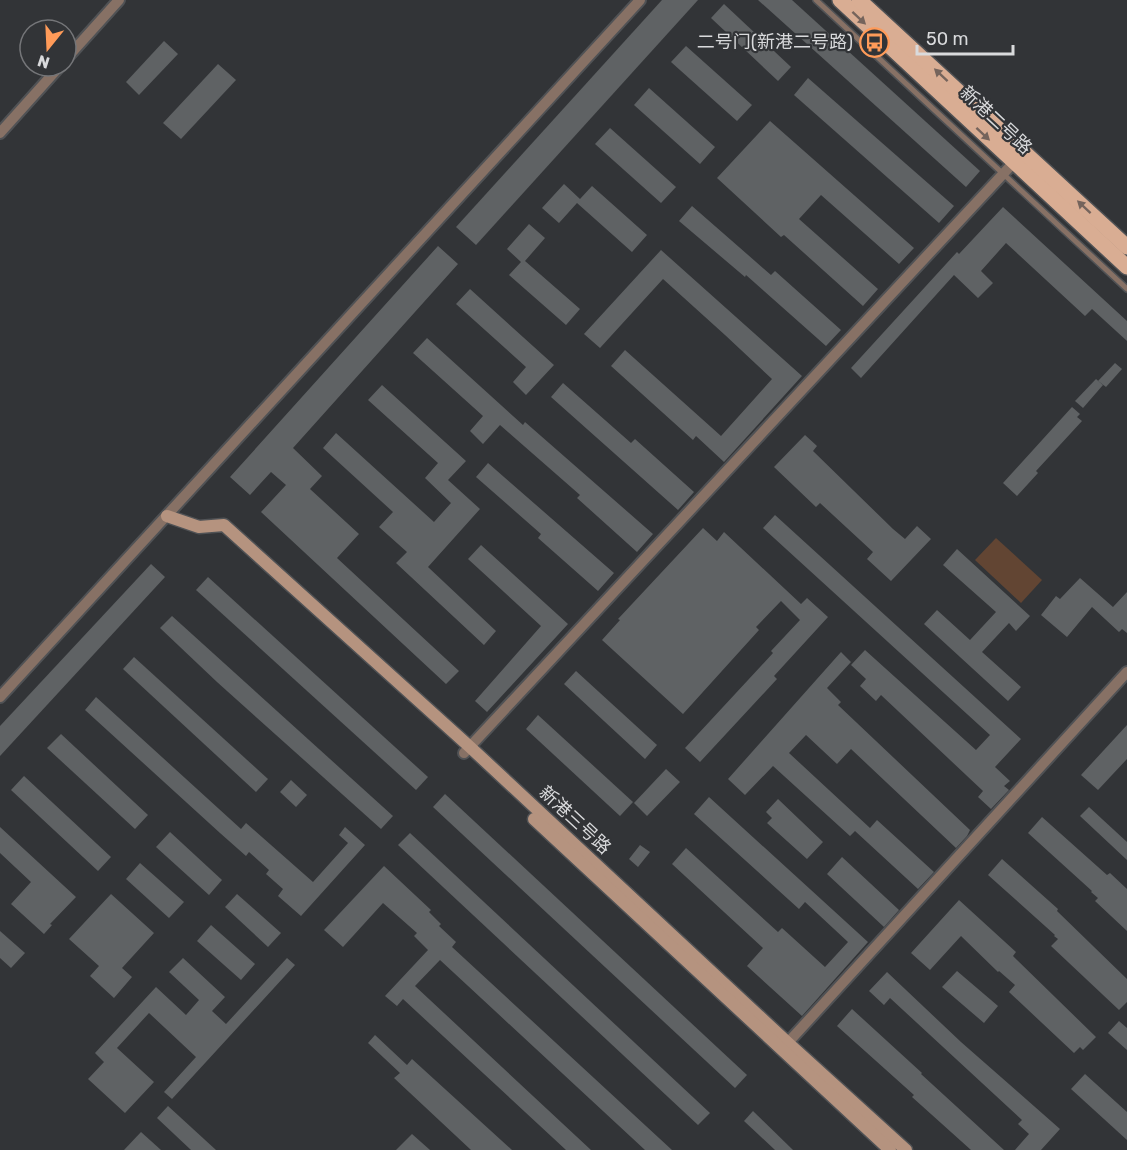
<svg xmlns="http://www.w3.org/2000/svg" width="1127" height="1150" font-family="Rubik,'Noto Sans SC',sans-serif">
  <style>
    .green { fill: #624533 }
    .building { fill: #5f6264 }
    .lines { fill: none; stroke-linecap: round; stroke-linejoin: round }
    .lane-casing { stroke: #505255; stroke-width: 8 }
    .street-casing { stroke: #505255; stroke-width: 14 }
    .secondary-casing { stroke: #505255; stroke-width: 15 }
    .primary-casing { stroke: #505255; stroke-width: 18 }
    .lane { stroke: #877165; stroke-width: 5 }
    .street { stroke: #877165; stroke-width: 10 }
    .secondary { stroke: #b5937f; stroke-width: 12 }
    .primary { stroke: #d9ad93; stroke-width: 15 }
    .oneway { fill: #75645c }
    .labels { text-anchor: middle; stroke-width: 4.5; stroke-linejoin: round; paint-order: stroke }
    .poi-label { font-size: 18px; fill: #d9dadc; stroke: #323437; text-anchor: end }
    .street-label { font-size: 18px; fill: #d9dadc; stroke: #323437 }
  </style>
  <rect width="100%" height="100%" fill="#323437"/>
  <path class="green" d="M996,538L1042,580L1021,603L975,560Z"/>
  <g class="building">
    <path d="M662,0H698L476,245L456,227Z"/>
    <path d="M758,0H792L980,171L966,187Z"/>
    <path d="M724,4L791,67L778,81L711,18Z"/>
    <path d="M164,41L178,54L139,95L126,82Z"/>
    <path d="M686,46L752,105L737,121L671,62Z"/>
    <path d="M218,64L236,80L181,139L163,123Z"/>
    <path d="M808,78L954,206L939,223L794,95Z"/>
    <path d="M649,88L715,147L700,164L634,105Z"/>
    <path d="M770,121L914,248L899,264L821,195L799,219L878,289L863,306L784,235L781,237L717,178Z"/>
    <path d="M610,128L676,187L661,203L595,144Z"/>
    <path d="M564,184L580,199L592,186L647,235L632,252L577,203L559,223L542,208Z"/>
    <path d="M692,206L771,275L775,271L841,330L826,346L746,275L745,277L679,221Z"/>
    <path d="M1003,207L1127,321V341L1092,309L1085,316L1006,243L981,271L993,283L978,298L954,275L861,378L851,368L957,252L959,254Z"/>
    <path d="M529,224L545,238L525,261L580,309L566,325L509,275L521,262L507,249Z"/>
    <path d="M438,246L458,264L293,448L322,476L310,489L359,534L337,558L459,671L446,684L261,512L286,485L271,472L250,495L230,477Z"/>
    <path d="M661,250L802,376L724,462L696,436L693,440L611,366L625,350L721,436L772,379L725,335L663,279L600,348L584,334Z"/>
    <path d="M470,289L554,365L526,395L513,382L526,367L456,304Z"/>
    <path d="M427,338L523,425L525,422L653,534L637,552L577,498L580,495L500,425L483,444L470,431L483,416L413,353Z"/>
    <path d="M1115,363L1122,369L1106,387L1098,381Z"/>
    <path d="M1096,379L1103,385L1083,408L1075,401Z"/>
    <path d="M563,383L631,443L635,439L694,492L678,510L551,397Z"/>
    <path d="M382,385L466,461L448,480L480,509L428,567L496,631L484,645L396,563L407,552L379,527L393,512L323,448L336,433L434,522L451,503L425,478L438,463L368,400Z"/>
    <path d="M1072,407L1080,414L1077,417L1082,421L1036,471L1038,473L1017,496L1003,483Z"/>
    <path d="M805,435L817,446L813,451L893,529L905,539L917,526L931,539L891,581L867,559L873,552L820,503L816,507L774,467Z"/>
    <path d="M488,463L614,573L598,591L538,538L541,534L476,477Z"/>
    <path d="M775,515L1021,739L995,767L1010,781L1004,786L1009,790L991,809L978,797L983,791L881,695L876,701L860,686L866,679L851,665L865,650L976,750L990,735L763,528Z"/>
    <path d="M703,528L717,541L724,532L801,604L807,598L828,617L774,676L777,679L700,762L685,748L773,653L771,651L800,620L781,601L756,627L759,630L683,714L602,640L620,620L618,619Z"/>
    <path d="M481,545L568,624L487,712L475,701L541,626L468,559Z"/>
    <path d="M957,549L1030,616L1016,631L1009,623L982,652L1021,687L1008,701L924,624L937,610L970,640L996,612L943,565Z"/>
    <path d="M151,564L165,577L0,756V726Z"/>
    <path d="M208,577L428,777L416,790L196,590Z"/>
    <path d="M1080,578L1113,607L1127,592V633L1122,629L1119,632L1092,607L1067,637L1041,615L1056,596L1060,599Z"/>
    <path d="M172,616L393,816L381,829L217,682L160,628Z"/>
    <path d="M841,652L851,662L827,688L841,702L838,705L970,830L967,836L956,848L851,749L837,764L806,735L789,753L870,828L877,820L934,872L918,889L855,831L850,836L773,766L745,795L728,779Z"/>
    <path d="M134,657L268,779L256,792L123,669Z"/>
    <path d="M576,671L657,745L645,759L564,684Z"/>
    <path d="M96,697L241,829L246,823L313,882L348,843L339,835L345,827L365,845L301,916L278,896L283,889L266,874L269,870L249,852L246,856L220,833L85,710Z"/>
    <path d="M538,715L633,802L620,816L526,729Z"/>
    <path d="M1127,725V759L1098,790L1081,775Z"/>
    <path d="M61,734L148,815L135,829L47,748Z"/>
    <path d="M666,769L680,782L647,816L634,803Z"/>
    <path d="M24,776L111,857L98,871L11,790Z"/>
    <path d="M291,780L307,795L296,807L280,792Z"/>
    <path d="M445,794L747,1075L735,1088L433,807Z"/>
    <path d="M709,797L868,942L802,1016L747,966L763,948L672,864L686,848L778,932L782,928L825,967L848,942L805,902L799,909L694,814Z"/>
    <path d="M778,799L823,842L807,859L767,823L772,818L766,812Z"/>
    <path d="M1089,807L1127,842V860L1080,816Z"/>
    <path d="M1042,817L1107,875L1110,873L1127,889V931L1095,901L1098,898L1091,892L1092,891L1028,833Z"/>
    <path d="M0,827L76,897L50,924L52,925L44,934L11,904L31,882L0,853Z"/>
    <path d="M170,832L222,880L209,895L156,847Z"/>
    <path d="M410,833L710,1113L698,1125L398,845Z"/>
    <path d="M640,845L650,852L638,867L629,859Z"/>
    <path d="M842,857L899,910L884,927L827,874Z"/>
    <path d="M1002,859L1058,909L1057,911L1127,979V1002L1119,1010L1051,946L1058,939L1054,936L1055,935L988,875Z"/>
    <path d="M140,863L184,902L169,918L126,879Z"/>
    <path d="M384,866L431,910L429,912L441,924L439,926L456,942L452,947L672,1150H645L440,960L415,986L591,1150H566L403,999L397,1006L385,996L428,950L414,936L417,933L383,903L343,947L324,930Z"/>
    <path d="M111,894L154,933L122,968L132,977L114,998L90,976L99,966L69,939Z"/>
    <path d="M237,894L281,933L268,947L225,907Z"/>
    <path d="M959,900L1016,952L1013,956L1096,1037L1083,1050L1080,1047L1074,1053L1009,992L1015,985L999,971L998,972L961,936L930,970L911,953Z"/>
    <path d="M211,925L255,964L241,980L197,941Z"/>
    <path d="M0,931L25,953L11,968L0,958Z"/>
    <path d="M183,958L225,997L212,1011L226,1024L287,958L295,965L172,1099L164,1092L196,1057L149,1013L117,1048L154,1082L125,1113L88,1079L104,1062L95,1053L156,987L186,1015L199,1000L169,972Z"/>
    <path d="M957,971L998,1006L984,1023L942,987Z"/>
    <path d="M887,972L961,1042L1060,1129L1041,1150H1015L1029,1134L1018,1124L1022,1120L890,998L884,1005L869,991Z"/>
    <path d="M852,1009L922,1073L921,1074L1004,1150H971L912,1097L914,1095L837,1026Z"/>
    <path d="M1119,1021L1127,1028V1050L1108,1033Z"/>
    <path d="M375,1035L407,1065L412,1059L512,1150H471L394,1078L400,1073L368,1043Z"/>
    <path d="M1085,1074L1127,1112V1140L1071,1089Z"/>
    <path d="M168,1106L216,1150H191L157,1118Z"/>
    <path d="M753,1111L793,1150H775L744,1121Z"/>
    <path d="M141,1132L161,1150H124Z"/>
    <path d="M412,1134L430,1150H396Z"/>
  </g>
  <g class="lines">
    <defs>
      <path id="lane" d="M816,0L1127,289"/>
      <g id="street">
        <path d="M66,59L119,0"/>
        <path d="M0,133L60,66"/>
        <path d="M0,697L640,0"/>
        <path d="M464,753L1018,158"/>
        <path d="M783,1048L1127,672"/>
      </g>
      <g id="secondary">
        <path d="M167,516L199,527L224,525L470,747L788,1043L906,1150"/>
        <path d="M534,819L890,1150"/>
      </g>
      <g id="primary">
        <path d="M840,0L1127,267"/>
        <path d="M859,0L1127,247"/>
      </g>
    </defs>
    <use href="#lane" class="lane-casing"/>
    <use href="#street" class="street-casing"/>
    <use href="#secondary" class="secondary-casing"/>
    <use href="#primary" class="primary-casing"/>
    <use href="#lane" class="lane"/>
    <use href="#street" class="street"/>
    <use href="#secondary" class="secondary"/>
    <use href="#primary" class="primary"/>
  </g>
  <defs><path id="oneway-solid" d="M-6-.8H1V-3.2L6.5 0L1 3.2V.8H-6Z" transform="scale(1.5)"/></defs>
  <g class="oneway">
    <use href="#oneway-solid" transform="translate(859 18) rotate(43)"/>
    <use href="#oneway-solid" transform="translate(941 75) rotate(-137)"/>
    <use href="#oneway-solid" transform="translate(983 134) rotate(43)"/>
    <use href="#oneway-solid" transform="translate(1084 207) rotate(-137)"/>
  </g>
  <defs>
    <symbol id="bus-ring" viewBox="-11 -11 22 22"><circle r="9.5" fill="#323437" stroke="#ff9b59" stroke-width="1.5"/><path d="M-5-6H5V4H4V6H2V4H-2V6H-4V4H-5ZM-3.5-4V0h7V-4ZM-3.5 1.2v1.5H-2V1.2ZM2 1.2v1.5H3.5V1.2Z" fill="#ff9b59"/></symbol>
  </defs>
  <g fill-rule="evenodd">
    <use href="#bus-ring" x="858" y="26" width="33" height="33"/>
  </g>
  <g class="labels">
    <g class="poi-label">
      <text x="853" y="48">二号门(新港二号路)</text>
    </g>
    <g class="street-label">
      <text transform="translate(996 120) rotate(43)" y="6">新港二号路</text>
      <text transform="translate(575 820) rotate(43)" y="6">新港三号路</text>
    </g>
  </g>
  <g transform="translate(48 48) rotate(198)"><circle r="28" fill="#323437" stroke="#757679" stroke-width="1.5"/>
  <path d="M0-4.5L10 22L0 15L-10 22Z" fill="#ff9b59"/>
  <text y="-9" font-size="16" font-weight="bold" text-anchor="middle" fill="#d9dadc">N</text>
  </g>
  <path d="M917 45v9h96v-9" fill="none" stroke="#d9dadc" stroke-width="3"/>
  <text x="926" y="45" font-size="18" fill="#d9dadc" stroke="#323437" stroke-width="4.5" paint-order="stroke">50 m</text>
</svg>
